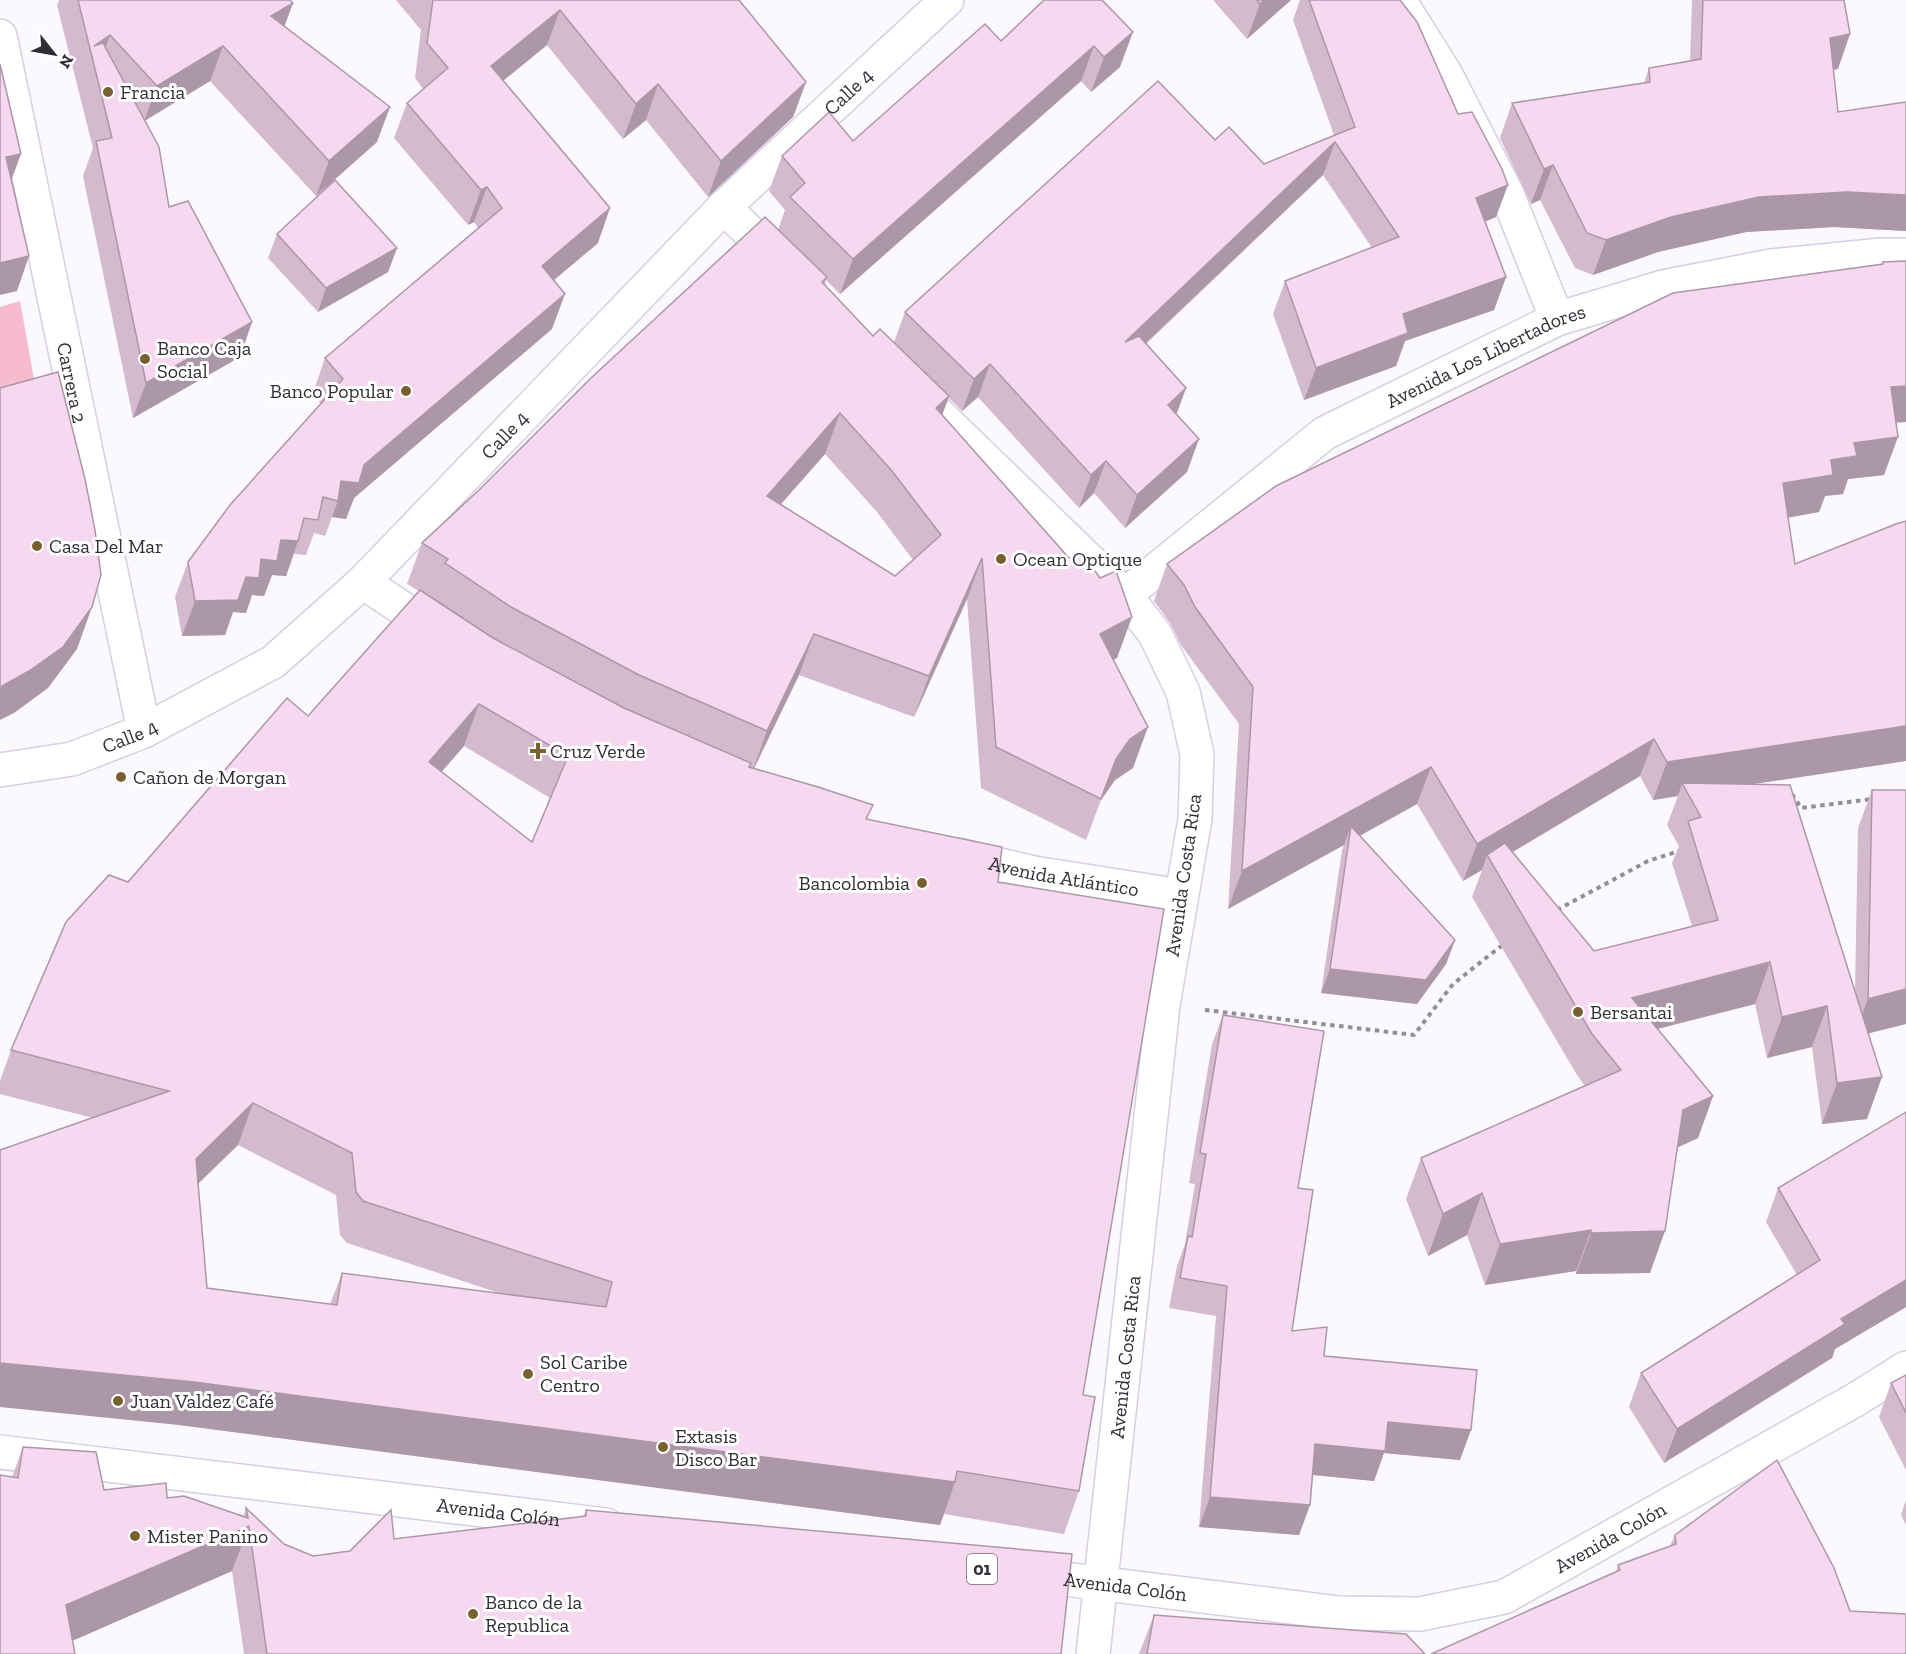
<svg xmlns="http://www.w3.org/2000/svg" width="1906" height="1654" font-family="'Zilla Slab',serif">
  <rect width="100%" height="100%" fill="#fbf9fe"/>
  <path fill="#f6bbcc" d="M20 301 39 407 0 419V307Z"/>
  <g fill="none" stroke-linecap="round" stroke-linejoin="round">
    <defs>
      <g id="minor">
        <path d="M1399 0 1445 73 1507 194 1557 319"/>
        <path id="s1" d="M0 36 144 731"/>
        <path d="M724 207 781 263"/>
        <path d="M933 409 1125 595 1155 634 1183 692 1197 754 1195 819 1163 1005 1093 1654"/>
        <path d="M363 582 439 633"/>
        <path id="s2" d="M1125 595 1325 433 1557 319 1663 287 1771 266 1882 255H1906"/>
        <path id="s3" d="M958 855 1034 873 1181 896"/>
      </g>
      <g id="major">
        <path id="s4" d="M0 770 72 759 144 731 273 662 363 582 724 207 947 0"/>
      </g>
      <g id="highway">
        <path id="s5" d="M0 1452 606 1525"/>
        <path id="s6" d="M1024 1574 1339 1613 1420 1614 1504 1597 1855 1400 1906 1368"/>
      </g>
    </defs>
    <use href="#minor" stroke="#d7cde4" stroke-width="36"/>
    <use href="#major" stroke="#d7cde4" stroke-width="36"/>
    <use href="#highway" stroke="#d7cde4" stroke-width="36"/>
    <g stroke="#918e95" stroke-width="4" stroke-dasharray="4.5 4.5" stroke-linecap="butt">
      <path d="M1792 794 1801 808 1872 799"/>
      <path d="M1557 910 1648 861 1679 851"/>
      <path d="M1205 1010 1414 1035 1453 984 1505 943"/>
    </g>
    <use href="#minor" stroke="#fff" stroke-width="33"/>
    <use href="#major" stroke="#fff" stroke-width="33"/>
    <use href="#highway" stroke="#fff" stroke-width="33"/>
  </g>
  <g fill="#d4bace" fill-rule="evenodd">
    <path d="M59 0H290L293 3 284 27 377 142 316 196 210 81 145 121 169 207 252 322 240 357 133 418 83 176 93 148 57 5Z"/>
    <path d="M396 0H739L806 82 793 117 708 197 646 120 623 139 547 45 503 81 598 243 554 280 552 329 354 498 346 519 332 517 325 536 314 533 306 555 294 554 286 576 272 575 264 596 252 595 246 613 233 612 225 635 182 636 175 597 188 562 321 404 313 393 325 358 478 228 474 222 468 225 394 138 407 103 423 89 415 78 421 30Z"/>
    <path d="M1044 0 1120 67 1091 92 1081 81 840 294 826 280 825 285 873 336 894 342 905 312 1215 140 1264 164 1334 135 1293 20 1300 0H1400L1496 217 1485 222 1506 277 1494 310 1405 341 1396 366 1304 400 1273 314 1285 281 1372 248 1323 175 1146 344 1186 388 1176 414 1187 472 1125 528 1094 493 1079 508 978 397 962 411 949 398 942 415 1117 658 1113 660 1133 768 1115 780 1101 800 1086 840 981 788 967 599 914 717 799 675 754 769 868 820 998 882 1083 1395 1079 1491 1064 1534 944 1514 940 1525 179 1425 93 1118 0 1094V1081L11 1050 128 882 308 716 419 591 407 584 422 543 778 230 785 210 769 191 782 156 853 141 1001 41ZM825 454 877 512 913 560 895 576 781 504ZM464 746 550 798 532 842 441 772ZM238 1145 336 1195 340 1235 347 1243 499 1293 342 1273 330 1304 207 1288 198 1184Z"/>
    <path d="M1213 0H1291L1247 39Z"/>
    <path d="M1692 0H1844L1838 69 1833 70 1838 112 1906 102V231L1834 227 1746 232 1658 252 1593 275 1575 268 1540 200 1531 204 1500 138 1512 103 1644 83 1649 68 1690 61Z"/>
    <path d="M277 234 397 248 388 272 318 312 268 258Z"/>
    <path d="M1883 262 1896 423 1884 475 1848 479 1843 494 1825 496 1819 512 1788 517 1795 564 1906 521V761L1752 784 1855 990 1858 828 1872 790H1906V1024L1868 1033 1867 1119 1822 1124 1812 1047 1767 1058 1755 1004 1658 1029 1713 1096 1698 1138 1678 1147 1650 1273 1576 1274V1271L1485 1285 1467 1235 1428 1256 1406 1199 1421 1158 1585 1086 1577 1075 1472 897 1482 870 1463 881 1417 804 1360 836 1455 940 1446 964 1417 1004 1321 993 1342 850 1344 845 1228 909 1239 724 1181 645 1170 623 1154 601 1167 564 1882 264ZM1640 776 1653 800 1678 796 1667 825 1679 846 1672 863 1692 926 1594 951 1513 852Z"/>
    <path d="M1223 1015 1298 1188 1292 1331 1460 1460 1384 1453 1374 1481 1313 1475 1310 1505 1299 1535 1199 1527 1216 1316 1169 1308 1177 1266 1185 1244 1195 1184 1189 1183 1212 1044Z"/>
    <path d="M1906 1112V1307L1835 1349 1832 1358 1664 1463 1629 1407 1641 1373 1797 1275 1766 1222 1778 1188Z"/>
    <path d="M1906 1375V1470L1879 1417 1891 1383Z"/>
    <path d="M23 1447 104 1490 167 1498 243 1517 246 1508 284 1544 313 1556 350 1551 394 1539 583 1516 586 1510 1061 1654H244L232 1571 72 1641 12 1477Z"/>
    <path d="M1906 1500V1525L1901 1515Z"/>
    <path d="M1675 1535 1850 1611 1906 1654 1616 1572 1618 1565 1670 1546Z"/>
    <path d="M1154 1615 1425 1654H1139Z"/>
  </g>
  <g fill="#ac97a8">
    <path d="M1264 0H1291L1247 39 1260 4Z"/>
    <path d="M293 3 280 38 271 16Z"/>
    <path d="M560 10 547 45 478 101 491 66Z"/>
    <path d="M1133 32 1120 67 1091 92 1104 57Z"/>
    <path d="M1850 34 1838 69 1817 72 1830 38Z"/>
    <path d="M110 35 97 70 94 46Z"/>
    <path d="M223 46 210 81 144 121 157 86Z"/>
    <path d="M1094 46 1081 81 840 294 853 259Z"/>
    <path d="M806 82 793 117 708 197 721 161Z"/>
    <path d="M658 84 646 120 623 139 636 104Z"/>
    <path d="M390 107 377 142 316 196 329 161Z"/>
    <path d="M1335 142 1323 175 1113 374 1125 342Z"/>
    <path d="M21 154 8 189 6 157Z"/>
    <path d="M1553 165 1540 200 1531 204 1544 169Z"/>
    <path d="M1508 185 1496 217 1464 230 1476 198Z"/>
    <path d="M487 187 474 222 468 225 481 190Z"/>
    <path d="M1847 192 1906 195V231L1834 227 1746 232 1658 252 1593 275 1606 240 1671 217 1759 197Z"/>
    <path d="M610 208 598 243 529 301 542 266Z"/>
    <path d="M397 248 388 272 318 312 326 288Z"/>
    <path d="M29 256 17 291 0 295V263Z"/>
    <path d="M1506 277 1494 310 1405 341 1396 366 1304 400 1316 368 1403 314Z"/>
    <path d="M565 294 552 329 354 498 346 519 332 517 338 501 341 481 364 465Z"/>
    <path d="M252 322 240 357 133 418 146 383Z"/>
    <path d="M990 364 978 397 962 411 974 379Z"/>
    <path d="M1906 386V422L1877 424 1891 387Z"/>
    <path d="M1186 388 1174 421 1168 405Z"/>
    <path d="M949 396 934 437 936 408Z"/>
    <path d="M840 413 825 454 752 537 767 496Z"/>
    <path d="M1898 437 1884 475 1848 479 1843 494 1825 496 1819 512 1769 521 1783 483 1854 443Z"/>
    <path d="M1199 439 1187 472 1125 528 1137 495Z"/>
    <path d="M1106 461 1094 493 1079 508 1091 475Z"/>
    <path d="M281 540 298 541 286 576 272 575 264 596 252 595 246 613 233 612 225 635 182 636 195 601 246 577 261 559Z"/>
    <path d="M982 558 967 599 914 717 929 676Z"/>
    <path d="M92 607 77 649 48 688 14 713 0 720V687Z"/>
    <path d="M1132 617 1117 658 1085 675 1100 634Z"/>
    <path d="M814 634 799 675 752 772 767 731Z"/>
    <path d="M479 704 464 746 413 805 429 762Z"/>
    <path d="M1906 726V761L1688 794 1682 783 1678 796 1653 800 1667 762Z"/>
    <path d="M1148 727 1133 768 1115 780 1101 800 1116 759 1130 739Z"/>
    <path d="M1654 739 1640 776 1492 864 1487 855 1482 870 1463 881 1477 844Z"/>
    <path d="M1431 767 1417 804 1348 842 1351 826 1344 845 1228 909 1242 871Z"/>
    <path d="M1455 940 1446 964 1417 1004 1321 993 1330 969Z"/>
    <path d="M1770 962 1755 1004 1617 1039 1632 998Z"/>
    <path d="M1906 989V1024L1854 1037 1868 999Z"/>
    <path d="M1827 1006 1812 1047 1767 1058 1782 1017Z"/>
    <path d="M1882 1077 1867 1119 1822 1124 1837 1083Z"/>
    <path d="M1713 1096 1698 1138 1668 1152 1683 1110Z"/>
    <path d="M253 1103 238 1145 180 1201 196 1159Z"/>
    <path d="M1482 1193 1467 1235 1428 1256 1443 1214Z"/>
    <path d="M1591 1230 1576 1271 1485 1285 1500 1244Z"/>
    <path d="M1665 1231 1650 1273 1576 1274 1591 1233Z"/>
    <path d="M1906 1280V1307L1835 1349 1832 1358 1664 1463 1677 1429 1841 1319Z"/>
    <path d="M0 1363 194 1382 955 1482 940 1525 179 1425 0 1407Z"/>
    <path d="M1388 1422 1471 1430 1460 1460 1384 1453 1374 1481 1304 1474 1315 1444Z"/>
    <path d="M1210 1497 1310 1505 1299 1535 1199 1527Z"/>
    <path d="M249 1526 232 1571 49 1651 66 1605Z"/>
  </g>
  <g fill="#f6d8f0" stroke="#ac97a8" stroke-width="1.5" fill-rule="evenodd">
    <path d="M78 0H290L293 3 271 16 390 107 329 161 223 46 157 86 110 35 94 46 103 43 159 147 169 207 188 201 252 322 146 383 96 141 112 138Z"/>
    <path d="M433 0H739L806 82 721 161 658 84 636 104 560 10 491 66 610 208 542 266 565 294 364 465 359 483 341 481 338 501 323 497 318 520 304 518 298 541 281 540 277 561 261 559 259 578 246 577 238 600 195 601 188 562 230 505 343 379 325 358 502 208 487 187 481 190 407 103 448 68 427 43Z"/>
    <path d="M1044 0H1102L1133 32 1104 57 1094 46 853 259 790 197 805 183 782 156 829 112 853 141 985 24 1001 41Z"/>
    <path d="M1257 0H1264L1260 4Z"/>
    <path d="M1309 0H1400L1417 22 1458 114 1472 112 1502 169 1508 185 1476 198 1506 277 1403 314 1408 333 1316 368 1285 281 1399 237 1335 142 1125 342 1139 336 1186 388 1168 405 1199 439 1137 495 1106 461 1091 475 990 364 974 379 905 312 1158 81 1215 140 1229 127 1264 164 1355 127Z"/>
    <path d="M1703 0H1844L1850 34 1830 38 1838 112 1906 102V195L1847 192 1759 197 1671 217 1606 240 1587 233 1553 165 1544 169 1512 103 1650 82 1649 68 1701 59Z"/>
    <path d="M0 64 21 154 6 157 29 256 0 263Z"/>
    <path d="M335 180 397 248 326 288 277 234Z"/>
    <path d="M765 217 827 277 822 282 873 336 880 329 949 396 936 408 1069 558 1081 551 1100 578 1116 571 1132 617 1100 634 1148 727 1130 739 1116 759 1101 799 996 747 982 558 929 676 814 634 767 731 639 675 511 607 445 563 448 559 422 543 480 489 591 378ZM840 413 892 471 941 535 895 576 767 496Z"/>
    <path d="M1906 261V386L1891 387 1898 437 1854 443 1857 456 1831 460 1833 475 1783 483 1795 564 1896 524 1906 521V726L1667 762 1654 739 1477 844 1431 767 1242 871 1253 687 1195 607 1184 585 1167 564 1276 486 1673 293 1883 264V262Z"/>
    <path d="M58 372 85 479 95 530 101 575 92 607 63 647 29 671 0 687V388Z"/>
    <path d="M420 590 493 638 624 708 751 763 749 767 818 787 873 805 866 819 1002 847 998 882 1164 909 1083 1395 1095 1397 1079 1491 957 1471 955 1482 194 1382 0 1363V1150L169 1091 11 1050 66 922 109 875 128 882 287 698 308 716ZM479 704 568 756 532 842 429 762ZM253 1103 352 1153 356 1192 363 1201 612 1282 606 1307 342 1273 337 1305 207 1288 196 1159Z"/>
    <path d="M1682 783 1790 785 1882 1077 1837 1083 1827 1006 1782 1017 1770 962 1632 998 1713 1096 1683 1110 1665 1231 1591 1233V1230L1500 1244 1482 1193 1443 1214 1421 1158 1621 1070 1592 1034 1487 855 1505 843 1594 951 1718 920 1688 821 1701 817Z"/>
    <path d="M1872 790H1906V989L1868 999Z"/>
    <path d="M1351 826 1455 940 1426 980 1330 969Z"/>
    <path d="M1223 1015 1324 1031 1298 1188 1313 1190 1292 1331 1327 1327 1324 1356 1477 1370 1471 1430 1388 1422 1385 1451 1315 1444 1310 1505 1210 1497 1227 1286 1180 1278 1188 1236 1192 1237 1206 1154 1200 1153Z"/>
    <path d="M1906 1112V1280L1841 1319 1845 1324 1677 1429 1641 1373 1820 1260 1778 1188Z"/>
    <path d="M1906 1375V1413L1891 1383Z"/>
    <path d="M23 1447 96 1452 104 1490 166 1483 167 1498 184 1496 248 1518 246 1508 284 1544 313 1556 350 1551 391 1510 394 1539 586 1516V1510L1072 1554 1061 1654H267L249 1526 66 1605 75 1654H0V1475L18 1478Z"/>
    <path d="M1777 1460 1834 1568 1850 1611 1906 1614V1654H1431L1620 1570 1618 1565 1676 1544 1675 1535Z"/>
    <path d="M1154 1615 1406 1634 1425 1654H1147Z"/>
  </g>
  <g fill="#796031" stroke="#fff" stroke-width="2">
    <circle cx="108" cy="92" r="6"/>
    <circle cx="145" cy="359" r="6"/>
    <circle cx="406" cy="391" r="6"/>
    <circle cx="37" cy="546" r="6"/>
    <circle cx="1001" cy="559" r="6"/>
    <path d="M535 742h6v6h6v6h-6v6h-6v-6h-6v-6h6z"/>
    <circle cx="121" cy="777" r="6"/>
    <circle cx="922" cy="883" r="6"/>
    <circle cx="1578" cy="1012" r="6"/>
    <circle cx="528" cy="1374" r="6"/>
    <circle cx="118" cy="1401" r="6"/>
    <circle cx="663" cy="1447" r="6"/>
    <circle cx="135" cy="1536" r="6"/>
    <circle cx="473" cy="1614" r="6"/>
  </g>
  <g text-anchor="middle" stroke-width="6" stroke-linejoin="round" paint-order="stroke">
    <rect fill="#fff" stroke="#6f6c72" stroke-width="1.5" x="967" y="1554" width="30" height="30" rx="4.5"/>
    <g font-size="18" font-weight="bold" fill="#312d36">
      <text x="982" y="1575">01</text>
    </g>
    <g font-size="20" fill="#312d36" stroke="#fff" text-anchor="start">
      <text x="120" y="99">Francia</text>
      <text x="157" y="355">Banco Caja<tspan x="157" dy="23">Social</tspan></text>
      <text x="394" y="398" text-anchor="end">Banco Popular</text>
      <text x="49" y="553">Casa Del Mar</text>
      <text x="1013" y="566">Ocean Optique</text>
      <text x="550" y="758">Cruz Verde</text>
      <text x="133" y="784">Cañon de Morgan</text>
      <text x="910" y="890" text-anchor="end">Bancolombia</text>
      <text x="1590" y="1019">Bersantai</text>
      <text x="540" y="1369">Sol Caribe<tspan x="540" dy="23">Centro</tspan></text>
      <text x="130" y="1408">Juan Valdez Café</text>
      <text x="675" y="1443">Extasis<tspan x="675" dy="23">Disco Bar</tspan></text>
      <text x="147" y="1543">Mister Panino</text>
      <text x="485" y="1609">Banco de la<tspan x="485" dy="23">Republica</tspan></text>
    </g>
    <g font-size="20" fill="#312d36" stroke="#fff">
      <text dy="7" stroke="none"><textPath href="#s4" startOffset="1107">Calle 4</textPath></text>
      <text dy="7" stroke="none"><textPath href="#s2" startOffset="436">Avenida Los Libertadores</textPath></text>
      <text dy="7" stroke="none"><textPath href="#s1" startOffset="354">Carrera 2</textPath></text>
      <text dy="7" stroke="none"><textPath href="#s4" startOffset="621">Calle 4</textPath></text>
      <text dy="7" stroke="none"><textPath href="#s4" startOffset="135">Calle 4</textPath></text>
      <text dy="7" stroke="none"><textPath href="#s3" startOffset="108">Avenida Atlántico</textPath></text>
      <text transform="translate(1183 875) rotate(-82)" y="7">Avenida Costa Rica</text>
      <text transform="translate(1125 1357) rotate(-84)" y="7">Avenida Costa Rica</text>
      <text dy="7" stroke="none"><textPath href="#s5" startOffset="502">Avenida Colón</textPath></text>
      <text dy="7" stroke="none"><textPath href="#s6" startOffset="606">Avenida Colón</textPath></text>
      <text dy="7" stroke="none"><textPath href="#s6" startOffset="102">Avenida Colón</textPath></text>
    </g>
  </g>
  <g transform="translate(54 54) rotate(121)" stroke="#ffffff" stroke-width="4.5" paint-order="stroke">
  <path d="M0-4.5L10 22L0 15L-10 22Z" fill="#312d36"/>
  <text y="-9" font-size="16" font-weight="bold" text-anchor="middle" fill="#312d36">N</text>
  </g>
</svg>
